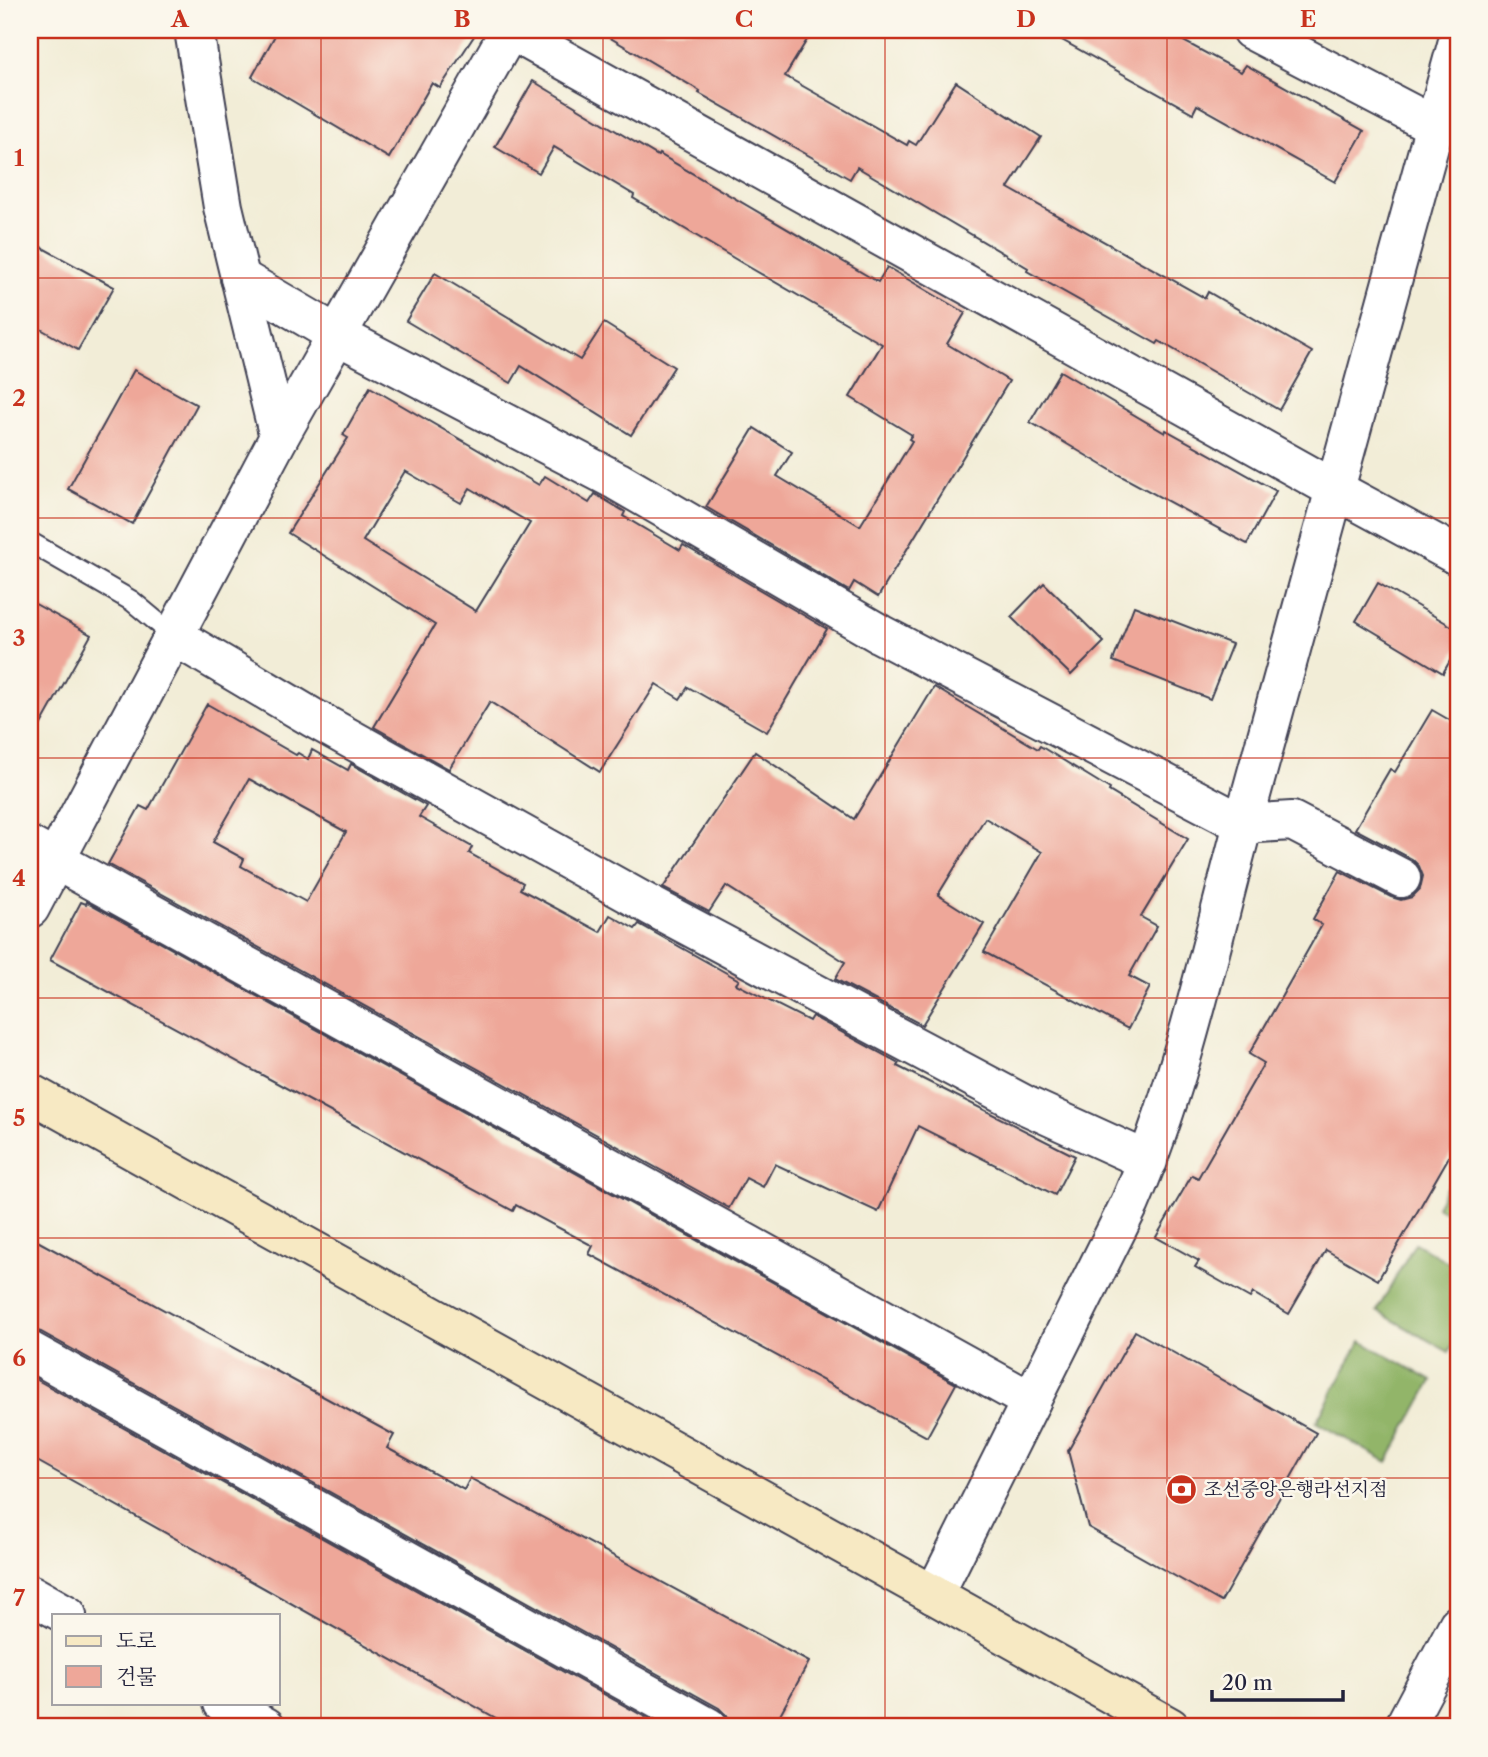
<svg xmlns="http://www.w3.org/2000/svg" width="1488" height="1757" font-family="'Libre Caslon Text','Noto Serif KR',serif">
  <rect width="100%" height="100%" fill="#fbf7ec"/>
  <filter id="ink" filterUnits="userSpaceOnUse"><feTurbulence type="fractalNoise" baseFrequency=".0143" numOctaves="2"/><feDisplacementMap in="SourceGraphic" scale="14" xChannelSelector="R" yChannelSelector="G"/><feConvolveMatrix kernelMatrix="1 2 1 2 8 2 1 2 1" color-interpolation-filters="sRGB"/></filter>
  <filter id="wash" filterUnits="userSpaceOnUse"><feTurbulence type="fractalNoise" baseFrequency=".00686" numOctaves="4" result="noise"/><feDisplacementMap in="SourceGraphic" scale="28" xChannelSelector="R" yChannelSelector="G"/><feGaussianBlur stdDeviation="1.57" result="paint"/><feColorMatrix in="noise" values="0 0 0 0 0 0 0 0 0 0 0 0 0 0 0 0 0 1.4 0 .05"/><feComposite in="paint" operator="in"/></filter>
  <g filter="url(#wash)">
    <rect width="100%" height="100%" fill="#f2edd7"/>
    <g fill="#92b569" stroke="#5a6c52" stroke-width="2">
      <path d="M1458 1167V1219L1436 1206Z"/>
      <path d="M1415 1243 1458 1268V1334L1449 1352 1377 1311Z"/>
      <path d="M1361 1341 1432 1381 1387 1462 1316 1422Z"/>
    </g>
    <g id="blocks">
      <g fill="#eea799" fill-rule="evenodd">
        <path d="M278 30H478L440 88 432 83 389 158 252 77Z"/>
        <path d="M597 30H813L785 76 907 145 909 141 916 145 956 82 1041 137 1008 188 1205 298 1208 292 1312 352 1279 410 1159 341 1157 344 1027 271 1028 268 857 167 850 179 699 93 700 91Z"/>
        <path d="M1044 30H1163L1241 72 1246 65 1364 131 1335 182 1197 105 1193 113Z"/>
        <path d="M533 81 658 156 659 154 878 282 887 267 965 313 947 344 1009 381 878 597 854 582 849 591 706 507 754 428 792 452 777 476 860 526 912 441 909 439 912 435 850 397 882 344 742 263 633 198 634 195 554 147 539 173 495 147Z"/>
        <path d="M30 241 114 287 78 350 30 323Z"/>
        <path d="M435 273 580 360 604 323 674 367 631 435 521 366 511 383 406 321Z"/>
        <path d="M134 370 197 405 132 524 68 489Z"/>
        <path d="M1060 371 1165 433 1166 430 1276 491 1247 544 1119 475 1030 422Z"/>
        <path d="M370 387 539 485 545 476 589 503 595 494 625 512 623 516 680 550 683 545 827 629 767 732 688 687 680 699 656 684 600 772 490 702 449 769 374 727 435 625 288 533 348 438 343 435ZM405 471 461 503 470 488 530 523 476 611 363 541Z"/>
        <path d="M1044 583 1104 642 1071 675 1011 617Z"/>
        <path d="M1378 583 1458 630V647L1443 673 1356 621Z"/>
        <path d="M30 601 91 635 30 744Z"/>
        <path d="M1134 606 1232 644 1210 699 1113 661Z"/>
        <path d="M934 687 1038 749 1040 746 1110 789 1109 791 1188 839 1141 917 1157 926 1129 976 1150 987 1128 1029 984 952 1042 852 985 818 938 895 984 924 922 1025 835 979 845 962 726 886 709 912 663 888 755 752 854 819Z"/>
        <path d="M207 704 296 755 298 753 308 759 312 750 348 770 351 764 426 806 419 817 472 847 469 853 523 883 520 889 600 932 610 915 635 929 639 924 739 980 736 984 809 1021 812 1016 899 1063 897 1066 1075 1156 1055 1195 918 1126 878 1212 775 1164 763 1187 746 1178 729 1208 108 864 140 806 148 810ZM249 779 346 832 306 902 241 866 244 859 213 842Z"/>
        <path d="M1432 710 1458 725V1141L1378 1280 1326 1250 1289 1314 1253 1293 1250 1298 1195 1267 1199 1261 1156 1237 1192 1175 1198 1178 1264 1063 1249 1054 1322 925 1313 919 1340 871 1391 897 1401 900 1412 897 1420 889 1423 876 1419 866 1412 859 1355 829 1390 769 1395 772Z"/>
        <path d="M81 902 86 904 87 902 956 1384 927 1437 589 1254 593 1246 516 1205 513 1211 50 960Z"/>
        <path d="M30 1237 394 1435 387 1448 464 1490 470 1478 809 1662 773 1727H730L727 1716 719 1708 41 1332 30 1329Z"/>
        <path d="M1135 1331 1316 1433 1221 1602 1088 1527 1068 1451Z"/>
        <path d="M30 1376 663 1727H512L30 1457Z"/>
      </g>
    </g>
  </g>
  <g filter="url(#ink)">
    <use href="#blocks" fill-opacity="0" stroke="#414052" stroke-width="2"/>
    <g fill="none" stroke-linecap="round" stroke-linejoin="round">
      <defs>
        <path id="service" d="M30 542 132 601 174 636"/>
        <g id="minor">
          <path d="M510 30 1336 490 1458 556"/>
          <path d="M1251 30 1435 126"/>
          <path d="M240 278 337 335 617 481 880 634 1243 824 1292 821 1401 878"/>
          <path d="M279 437 510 30"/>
          <path d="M174 636 313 718 653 907 1025 1105 1148 1161"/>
          <path d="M30 846 1031 1401"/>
          <path d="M30 908 279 437 223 207 194 30"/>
          <path d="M30 1351 708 1727"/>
          <path d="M30 1594 67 1615"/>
          <path d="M223 1703 266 1727"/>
        </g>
        <g id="tertiary">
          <path d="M934 1595 1130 1203C1185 1075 1212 936 1249 802 1319 548 1388 294 1458 41"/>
          <path d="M1404 1727 1458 1625"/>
        </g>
        <path id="secondary" d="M30 1093 934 1595 1170 1727"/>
      </defs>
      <use href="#service" stroke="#414052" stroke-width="23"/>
      <use href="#minor" stroke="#414052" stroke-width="42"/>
      <use href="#tertiary" stroke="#414052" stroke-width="42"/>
      <use href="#secondary" stroke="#414052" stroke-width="42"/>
      <use href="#service" stroke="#fff" stroke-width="19"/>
      <use href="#minor" stroke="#fff" stroke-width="38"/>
      <use href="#tertiary" stroke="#fff" stroke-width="38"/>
      <use href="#secondary" stroke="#f7e9c3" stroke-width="38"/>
    </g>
  </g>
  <path fill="none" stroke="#c8321e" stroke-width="2" stroke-opacity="0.55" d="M321 30V1727M603 30V1727M885 30V1727M1167 30V1727M30 278H1458M30 518H1458M30 758H1458M30 998H1458M30 1238H1458M30 1478H1458"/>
  <defs>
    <symbol id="bank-disc" viewBox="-11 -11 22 22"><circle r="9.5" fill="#c8321e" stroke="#fbf7ec"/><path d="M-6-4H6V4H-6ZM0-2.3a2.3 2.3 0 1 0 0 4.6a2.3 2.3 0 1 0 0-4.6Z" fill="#fff"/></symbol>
  </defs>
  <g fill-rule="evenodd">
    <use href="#bank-disc" x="1164" y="1472" width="35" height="35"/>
  </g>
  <g text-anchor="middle" stroke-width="5" stroke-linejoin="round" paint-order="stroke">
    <g font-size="19" fill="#22223b" stroke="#fbf7ec" text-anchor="start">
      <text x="1204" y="1496">조선중앙은행라선지점</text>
    </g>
  </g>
  <rect width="1488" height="1757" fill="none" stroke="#fbf7ec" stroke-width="77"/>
  <rect x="52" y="1614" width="228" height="91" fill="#fbf7ec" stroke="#a4a2a5" stroke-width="2"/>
  <rect x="66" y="1636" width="35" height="10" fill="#f7e9c3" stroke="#a4a2a5" stroke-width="2"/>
  <text x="116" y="1648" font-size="21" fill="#22223b">도로</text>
  <rect x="66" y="1666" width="35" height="21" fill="#eea799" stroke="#a4a2a5" stroke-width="2"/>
  <text x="116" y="1684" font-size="21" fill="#22223b">건물</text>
  <path d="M1212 1690v10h131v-10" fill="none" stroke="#22223b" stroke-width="3.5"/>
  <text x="1222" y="1690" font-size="21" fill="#22223b" stroke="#fbf7ec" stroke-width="5" paint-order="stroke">20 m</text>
  <rect x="38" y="38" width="1412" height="1680" fill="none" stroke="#c8321e" stroke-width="2.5"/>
  <g font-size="23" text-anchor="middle" font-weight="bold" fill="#c8321e">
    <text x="180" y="27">A</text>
    <text x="462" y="27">B</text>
    <text x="744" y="27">C</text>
    <text x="1026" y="27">D</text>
    <text x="1308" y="27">E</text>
    <text x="19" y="166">1</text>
    <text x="19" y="406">2</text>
    <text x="19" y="646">3</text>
    <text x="19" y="886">4</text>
    <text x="19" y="1126">5</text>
    <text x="19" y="1366">6</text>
    <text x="19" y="1606">7</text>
  </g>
</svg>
